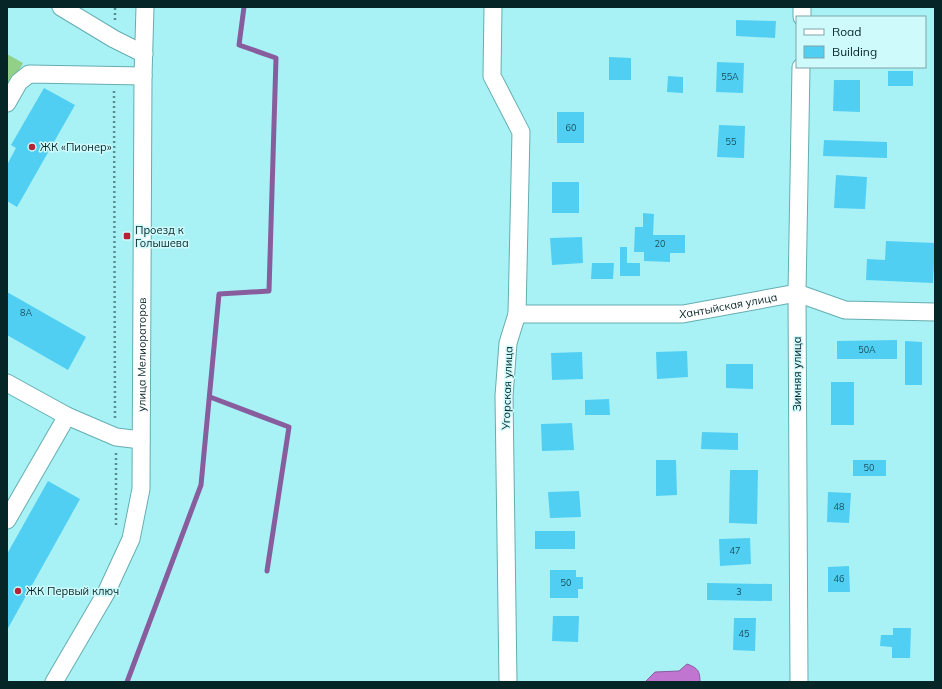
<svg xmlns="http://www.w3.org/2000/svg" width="942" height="689" font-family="Mulish,sans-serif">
  <rect width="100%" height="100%" fill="#a8f2f6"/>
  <path fill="#93d087" d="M7 54 23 63 7 92Z"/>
  <path fill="#c075d0" stroke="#885d9d" d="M687 664C698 668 700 671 700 682H645L655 672 679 671Z"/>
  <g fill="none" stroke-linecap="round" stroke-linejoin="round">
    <g stroke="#885d9d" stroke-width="5">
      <path d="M210 397 289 427 267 571"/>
      <path d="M127 682 201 485 219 294 269 291 276 58 239 45 244 7"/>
    </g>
  </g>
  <g fill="#50cff3">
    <path d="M736 20 776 21 775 38 736 36Z"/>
    <path d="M609 57 631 58V80H609Z"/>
    <path d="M717 62 744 63 743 93 716 92Z"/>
    <rect x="888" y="71" width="25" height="15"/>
    <path d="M668 76 683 77V93L667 92Z"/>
    <path d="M834 80H860V112L833 111Z"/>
    <path d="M44 88 75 105 17 207 7 201V162L8 163 16 148 11 145Z"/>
    <rect x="557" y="112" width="27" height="31"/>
    <path d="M719 125 745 126 744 158 717 157Z"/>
    <path d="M824 140 887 142V158L823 156Z"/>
    <path d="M836 175 867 177 865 209 834 208Z"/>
    <rect x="552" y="182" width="27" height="31"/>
    <path d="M643 213 654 214 653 235H685V253H670V262L644 261V252H634L635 227H643Z"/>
    <path d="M582 237 583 263 552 265 550 238Z"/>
    <path d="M886 241 935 243 933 283 866 280 867 259 885 260Z"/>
    <path d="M620 247H627V263H640V276H620Z"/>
    <path d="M592 263H614L613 279H591Z"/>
    <path d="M7 292 86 337 68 370 7 335Z"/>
    <path d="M897 340V359H837V341Z"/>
    <path d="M905 341 922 342V385H905Z"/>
    <path d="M687 351 688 377 657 379 656 352Z"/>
    <path d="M582 352 583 379 552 380 551 353Z"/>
    <path d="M726 364H753V389L726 388Z"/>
    <rect x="831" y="382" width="23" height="43"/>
    <path d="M609 399 610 415H585V400Z"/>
    <path d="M572 423 574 450 542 451 541 424Z"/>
    <path d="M702 432 738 433V450L701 449Z"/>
    <path d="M656 460H676L677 495 656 496Z"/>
    <rect x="853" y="460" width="33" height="16"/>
    <path d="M730 470H758L757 524 729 523Z"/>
    <path d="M48 481 80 499 7 630V554Z"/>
    <path d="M579 491 581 517 550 518 548 492Z"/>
    <path d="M828 492 851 493 849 523 827 522Z"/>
    <rect x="535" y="531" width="40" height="18"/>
    <path d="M750 538 751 564 720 566 719 539Z"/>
    <path d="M849 566 850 592H828V567Z"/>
    <path d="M550 570H576V577H583V589H578V598H550Z"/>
    <path d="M707 583 772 584V601L707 600Z"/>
    <path d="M553 616H579L578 642 552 641Z"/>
    <path d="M734 618H756L755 651 733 650Z"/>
    <path d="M893 628H911L910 658H892V647L880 646 881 635H893Z"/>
  </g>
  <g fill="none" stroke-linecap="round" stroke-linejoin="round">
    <defs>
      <g id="minor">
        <path d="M61 7 114 39 144 54"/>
        <path d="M493 7 492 76 521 132 517 314 508 343 504 396 508 682"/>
        <path d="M802 17V7"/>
        <path d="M7 103 19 82 29 74 143 76"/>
        <path id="s1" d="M517 314H683L797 293 845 310 935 312"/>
        <path d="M7 383 67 416 116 437 141 440"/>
        <path d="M7 520 67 416"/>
        <path id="s2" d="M54 682 106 593 131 539 141 489 143 76 145 7"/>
        <path d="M799 682 797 293 801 67"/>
      </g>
    </defs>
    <use href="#minor" stroke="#65adb1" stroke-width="19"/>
    <g stroke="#588d90" stroke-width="2.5" stroke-dasharray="2 3" stroke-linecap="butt">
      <path d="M115 20V7"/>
      <path d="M114 91 115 420"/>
      <path d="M116 453V526"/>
    </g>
    <use href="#minor" stroke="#fff" stroke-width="17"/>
  </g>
  <g fill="#b52336" stroke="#cffafc" stroke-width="1.5">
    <circle cx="32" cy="147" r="4"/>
    <rect x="123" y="232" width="8" height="8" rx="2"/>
    <circle cx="18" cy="591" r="4"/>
  </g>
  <g text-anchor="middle" stroke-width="3" stroke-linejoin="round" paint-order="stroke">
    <g font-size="9" fill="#18505a">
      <text x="730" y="80">55А</text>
      <text x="571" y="131">60</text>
      <text x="731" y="145">55</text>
      <text x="660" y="247">20</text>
      <text x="26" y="316">8А</text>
      <text x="867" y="353">50А</text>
      <text x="869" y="471">50</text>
      <text x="839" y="510">48</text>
      <text x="735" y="554">47</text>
      <text x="839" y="582">46</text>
      <text x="566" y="586">50</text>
      <text x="739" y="595">3</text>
      <text x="744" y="637">45</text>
    </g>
    <g font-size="11" fill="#052527" stroke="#cffafc" text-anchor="start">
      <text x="40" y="151">ЖК «Пионер»</text>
      <text x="135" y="234">Проезд к<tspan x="135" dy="13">Голышева</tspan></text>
      <text x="26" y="595">ЖК Первый ключ</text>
    </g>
    <g font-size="11" fill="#052527" stroke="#cffafc">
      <text dy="4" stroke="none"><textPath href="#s1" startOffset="212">Хантыйская улица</textPath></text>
      <text dy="4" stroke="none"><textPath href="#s2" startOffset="348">улица Мелиораторов</textPath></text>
      <text transform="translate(797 374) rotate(-90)" y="4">Зимняя улица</text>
      <text transform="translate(507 388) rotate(-88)" y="4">Угорская улица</text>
    </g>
  </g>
  <rect width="942" height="689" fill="none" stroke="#052527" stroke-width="16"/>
  <rect x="796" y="16" width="130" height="52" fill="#cffafc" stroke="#7ea5a7"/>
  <rect x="804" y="29" width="20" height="6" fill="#ffffff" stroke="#7ea5a7"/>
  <text x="832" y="36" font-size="12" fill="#052527">Road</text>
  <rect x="804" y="46" width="20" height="12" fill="#50cff3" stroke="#7ea5a7"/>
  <text x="832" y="56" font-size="12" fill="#052527">Building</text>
</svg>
